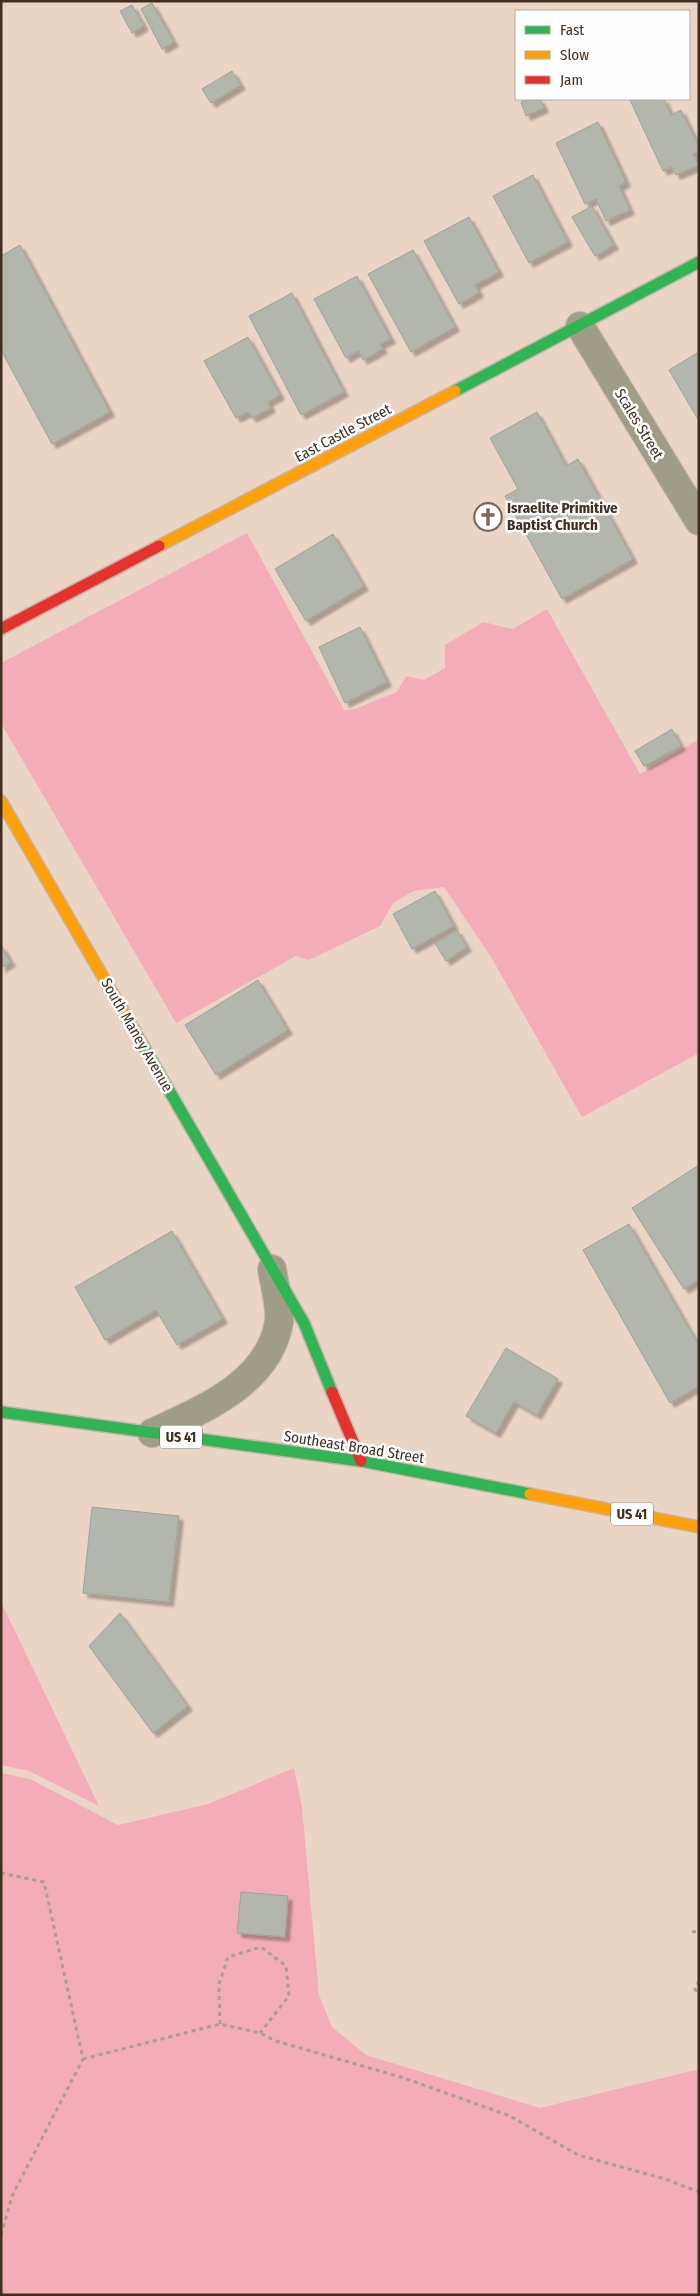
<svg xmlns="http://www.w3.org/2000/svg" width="700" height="2296" font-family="'Fira Sans Condensed',sans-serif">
  <defs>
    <filter id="shadow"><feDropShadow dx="4.5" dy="4.5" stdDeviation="1" flood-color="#0004"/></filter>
  </defs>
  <rect width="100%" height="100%" fill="#ead5c4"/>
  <g fill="#f4adb8">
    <path d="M247 533 344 710 355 709 397 692 406 676 424 680 445 668V645L483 622 513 629 547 609 640 774 699 739V1053L582 1117 491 957 444 887 414 891 393 903 380 926 309 960 296 956 176 1023 1 723V663Z"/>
    <path d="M1 1602 99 1806 29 1771 1 1765Z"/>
    <path d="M294 1768 302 1807 319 1995 332 2027 366 2055 540 2108 699 2069V2295H1V1773L30 1779 118 1825 208 1804Z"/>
  </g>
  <g fill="#b2b6ac" stroke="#9ea298" filter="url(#shadow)">
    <path d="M152 3 174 42 162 49 141 9Z"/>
    <path d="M132 5 144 26 132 33 120 11Z"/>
    <path d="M232 71 241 85 211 103 202 89Z"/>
    <path d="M529 99H540L544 108 526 116 521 102Z"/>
    <path d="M633 99H664L671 115 681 110 699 147V152L693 154 699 165 676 175 672 167 663 171 630 100Z"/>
    <path d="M598 122 626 182 619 186 630 210 606 221 596 199 585 204 556 143Z"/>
    <path d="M533 175 568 242 529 263 493 196Z"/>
    <path d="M592 206 614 245 595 256 572 217Z"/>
    <path d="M469 217 499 272 475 285 479 293 459 304 424 241Z"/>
    <path d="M20 245 110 412 52 444 1 350V256Z"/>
    <path d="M413 250 455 327 411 352 368 274Z"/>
    <path d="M357 276 391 339 380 344 383 349 363 360 358 351 346 358 314 299Z"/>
    <path d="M292 293 344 392 301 415 249 316Z"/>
    <path d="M248 337 280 395 268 402 271 408 252 418 248 412 236 418 204 361Z"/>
    <path d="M699 352V421L669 370Z"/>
    <path d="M537 412 566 466 578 459 633 559 562 599 505 496 518 489 490 438Z"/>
    <path d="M333 534 364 586 306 621 275 569Z"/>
    <path d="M360 627 387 682 345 703 319 647Z"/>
    <path d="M672 729 681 746 644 766 635 751Z"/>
    <path d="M435 891 454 926 412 949 393 914Z"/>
    <path d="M457 930 467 947 446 961 435 943Z"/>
    <path d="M1 945 11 962 1 968Z"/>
    <path d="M258 980 288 1030 216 1075 185 1025Z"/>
    <path d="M699 1165V1280L684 1289 632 1208Z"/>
    <path d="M629 1224 699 1346V1386L670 1403 583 1250Z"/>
    <path d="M172 1231 223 1319 177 1345 156 1310 105 1340 75 1287Z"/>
    <path d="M506 1348 558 1379 537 1415 514 1402 496 1433 466 1416Z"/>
    <path d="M92 1507 179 1516 169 1602 83 1593Z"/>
    <path d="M120 1613 188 1706 153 1733 89 1646Z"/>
    <path d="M241 1892 288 1896 285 1937 237 1933Z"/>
  </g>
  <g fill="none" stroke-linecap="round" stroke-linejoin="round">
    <defs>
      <g id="street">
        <path d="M580 326 699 521"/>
        <path d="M152 1433C202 1410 269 1383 279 1322 281 1309 274 1283 272 1269"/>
      </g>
      <g id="fast">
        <path d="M455 391 699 262"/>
        <path d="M131 1025 304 1323 332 1392"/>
        <path d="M1 1412 361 1461 530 1494"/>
      </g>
      <g id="slow">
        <path d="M159 546 455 391"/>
        <path d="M1 801 131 1025"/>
        <path d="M530 1494 699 1527"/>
      </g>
      <g id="jam">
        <path d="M1 629 159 546"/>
        <path d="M332 1392 361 1461"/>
      </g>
    </defs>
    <use href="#street" stroke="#c5b4a6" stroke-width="30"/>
    <use href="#fast" stroke="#c5b4a6" stroke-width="14"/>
    <use href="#slow" stroke="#c5b4a6" stroke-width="14"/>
    <use href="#jam" stroke="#c5b4a6" stroke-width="14"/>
    <g stroke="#a9a08e" stroke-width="3" stroke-dasharray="4 4" stroke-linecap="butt">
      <path d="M1 1873 44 1882 83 2059 12 2196 1 2235"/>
      <path d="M692 1932 699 1931"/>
      <path d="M699 1981 695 1989 699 1994"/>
      <path d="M220 2024 219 1984 228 1957 261 1947 286 1966 289 1996 260 2033"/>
      <path d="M83 2059 220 2024 260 2033 276 2041 404 2078 510 2116 578 2155 665 2179 699 2192"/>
    </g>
    <use href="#street" stroke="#a09d86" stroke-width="28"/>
    <use href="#fast" stroke="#30b455" stroke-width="11"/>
    <use href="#slow" stroke="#ff9f0a" stroke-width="11"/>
    <use href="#jam" stroke="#e5322d" stroke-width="11"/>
  </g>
  <defs>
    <symbol id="church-ring" viewBox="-11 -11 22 22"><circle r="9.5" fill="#fdfdfd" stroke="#7c6858" stroke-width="1.5"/><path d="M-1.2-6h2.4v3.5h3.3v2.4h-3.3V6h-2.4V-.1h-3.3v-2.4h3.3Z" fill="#7c6858"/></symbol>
  </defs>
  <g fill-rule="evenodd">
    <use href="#church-ring" x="472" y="501" width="32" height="32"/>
  </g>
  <g text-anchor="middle" stroke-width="5" stroke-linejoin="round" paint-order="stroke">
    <g fill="#fdfdfd" stroke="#796c61" stroke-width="1">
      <rect x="160" y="1425.5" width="42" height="23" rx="4"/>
      <rect x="611" y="1502.5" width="42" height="23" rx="4"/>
    </g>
    <g font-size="14" font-weight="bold" fill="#402e1e">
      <text x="181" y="1442">US 41</text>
      <text x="632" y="1519">US 41</text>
    </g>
    <g font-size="15" fill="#402e1e" stroke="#fdfdfd">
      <text transform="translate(639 424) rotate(59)" y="5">Scales Street</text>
      <text transform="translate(343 433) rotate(-28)" y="5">East Castle Street</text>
      <text transform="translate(137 1035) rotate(60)" y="5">South Maney Avenue</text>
      <text transform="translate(354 1447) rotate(9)" y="5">Southeast Broad Street</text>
    </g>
    <g font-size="15" font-weight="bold" fill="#402e1e" stroke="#fdfdfd" text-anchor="start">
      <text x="507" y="513">Israelite Primitive<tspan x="507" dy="17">Baptist Church</tspan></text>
    </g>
  </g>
  <rect width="700" height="2296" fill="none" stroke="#402e1e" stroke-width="5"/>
  <rect x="515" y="10" width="175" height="90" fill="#fdfdfd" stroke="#b1aaa4"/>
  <rect x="525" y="26" width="25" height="8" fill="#30b455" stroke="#b1aaa4"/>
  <text x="560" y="35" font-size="15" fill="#402e1e">Fast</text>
  <rect x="525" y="51" width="25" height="8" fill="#ff9f0a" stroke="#b1aaa4"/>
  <text x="560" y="60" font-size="15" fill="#402e1e">Slow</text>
  <rect x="525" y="76" width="25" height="8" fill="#e5322d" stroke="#b1aaa4"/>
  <text x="560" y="85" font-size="15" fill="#402e1e">Jam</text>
</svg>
